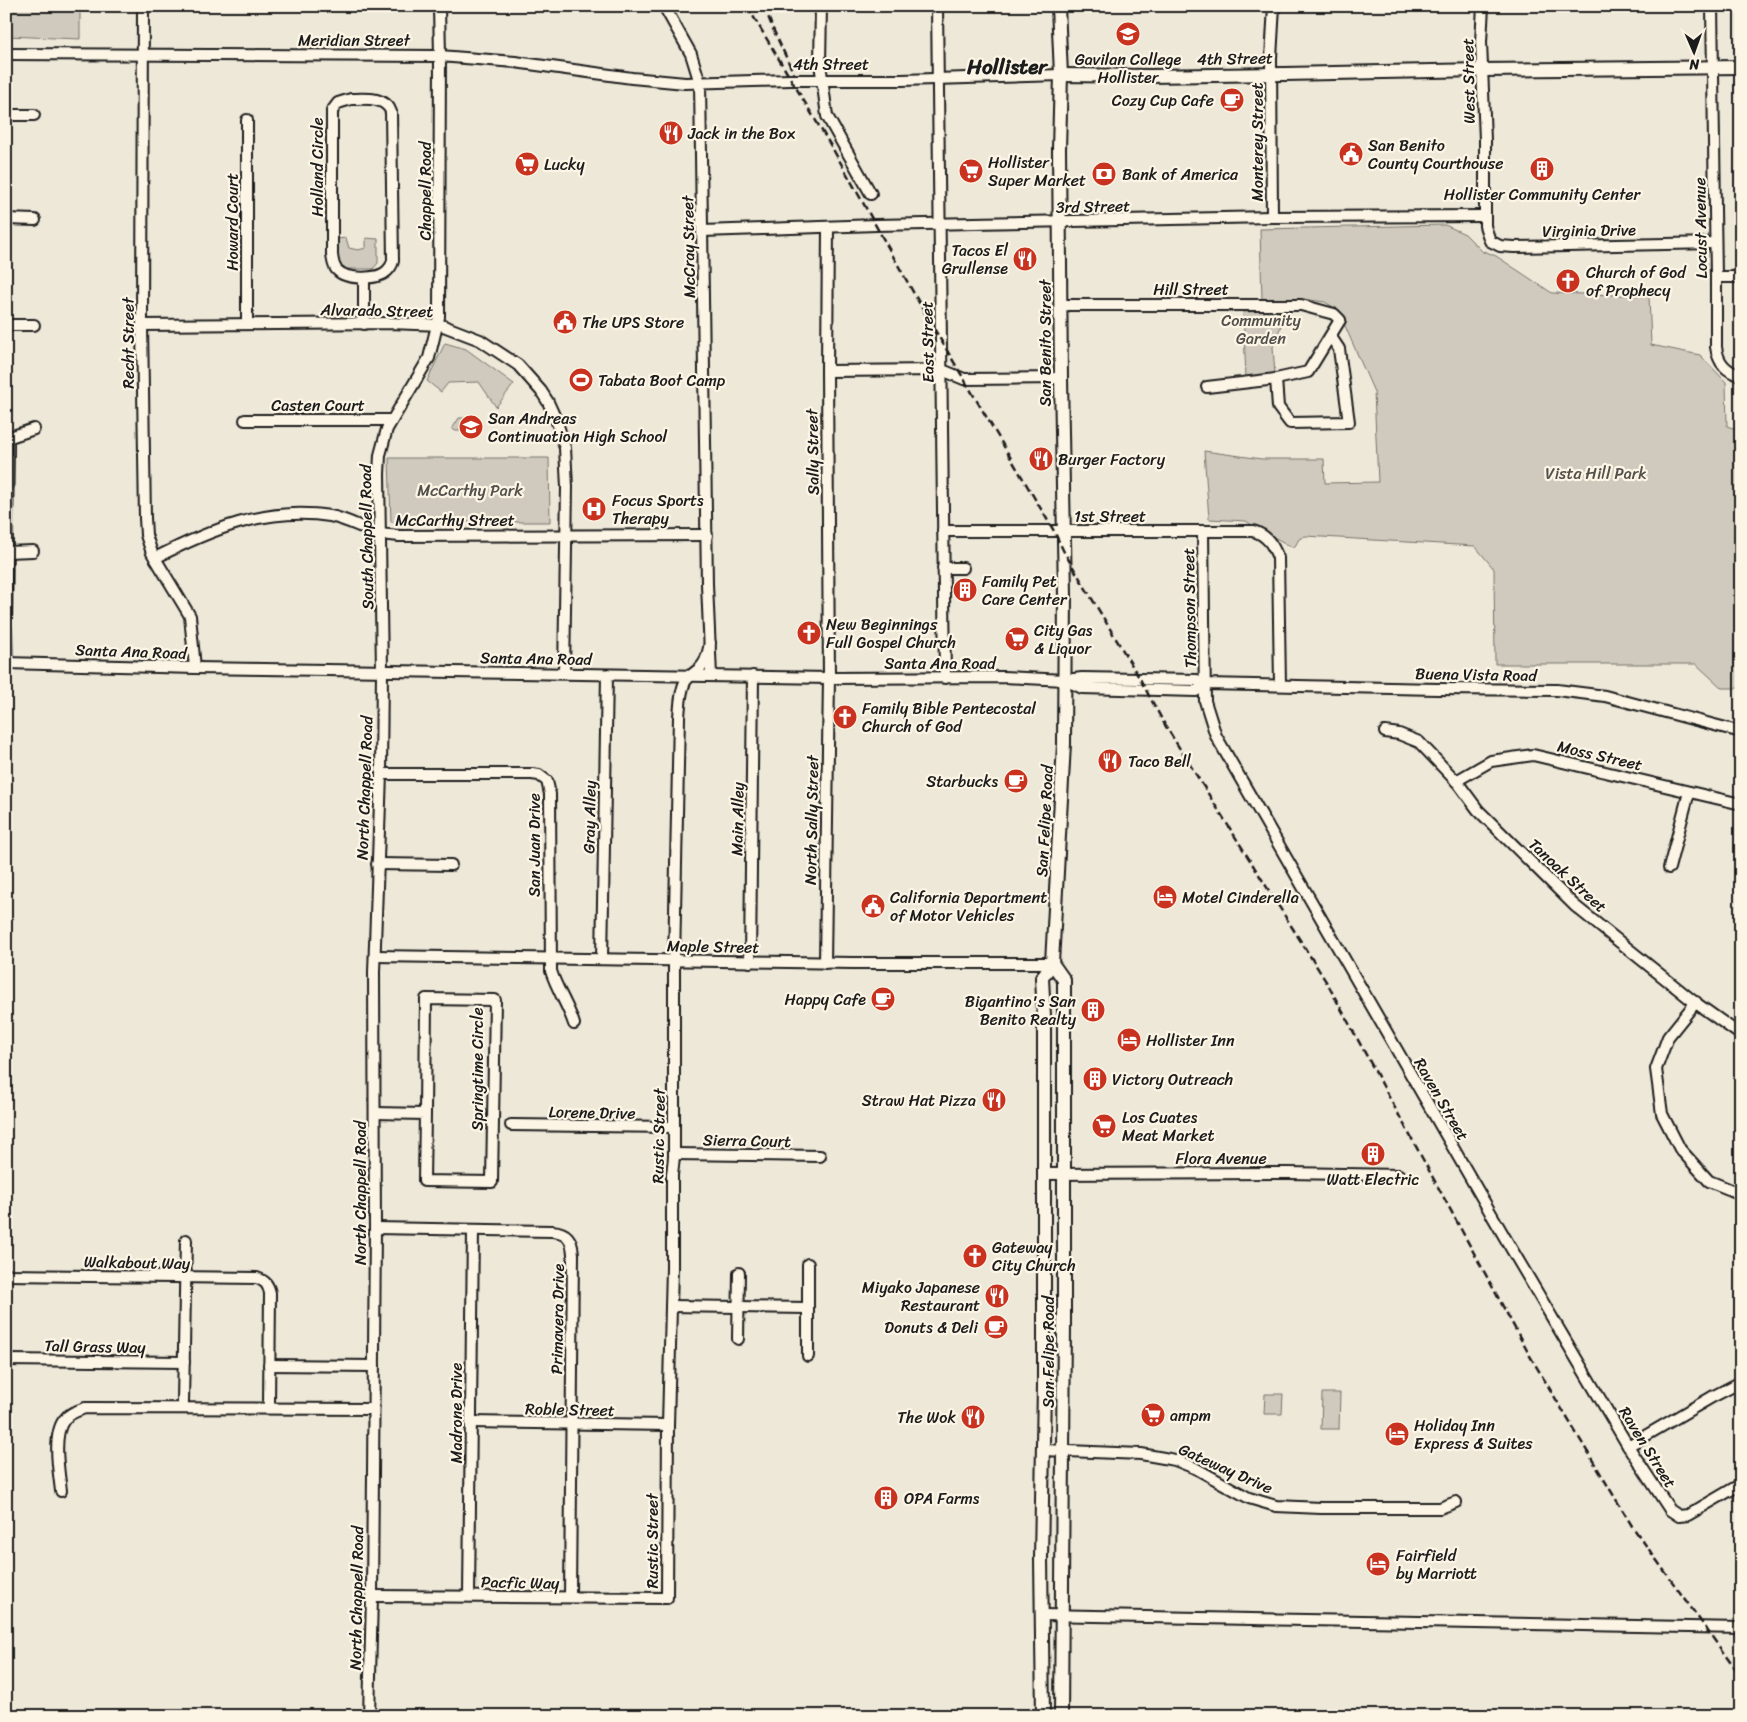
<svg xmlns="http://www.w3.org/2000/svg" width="1747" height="1722" font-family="Sriracha,sans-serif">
  <rect width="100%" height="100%" fill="#eee8d9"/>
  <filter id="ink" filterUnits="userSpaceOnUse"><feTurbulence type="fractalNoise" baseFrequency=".02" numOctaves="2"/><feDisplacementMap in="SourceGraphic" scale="10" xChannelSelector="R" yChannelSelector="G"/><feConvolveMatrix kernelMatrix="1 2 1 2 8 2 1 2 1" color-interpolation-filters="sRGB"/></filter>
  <g filter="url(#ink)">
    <g fill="#cfcabd" stroke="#76736c">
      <path d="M6 6H80V39L6 36Z"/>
      <path d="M1445 225 1465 234 1484 253V251L1496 256 1552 293 1649 296 1651 345 1700 355 1726 382 1727 426 1741 431V688H1722L1696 664H1495L1494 569 1475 546 1305 536 1299 539 1294 548 1255 527 1246 521 1209 519 1204 451 1262 459H1324L1325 483 1378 482 1374 392 1338 310 1325 302 1310 300 1262 299 1260 229Z"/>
      <path d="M346 238 349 248 358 250 366 248V238L378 239V263L373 269H347L338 262 337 239Z"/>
      <path d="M1276 311 1285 315 1273 347 1275 375 1246 377 1243 312Z"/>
      <path d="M445 343 466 349 514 384 496 407 479 382 448 383 441 392 427 381Z"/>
      <path d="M459 418H470L481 426 478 431H456L452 429Z"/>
      <path d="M389 458H549L550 522H391Z"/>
      <path d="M1322 1393H1340L1339 1429H1321Z"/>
      <path d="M1265 1394H1283L1282 1414H1264Z"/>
    </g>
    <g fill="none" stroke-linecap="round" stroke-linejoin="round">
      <defs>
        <g id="minor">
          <path d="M143 6 142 325 145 518 146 535 152 553 190 616 195 668"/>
          <path d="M664 6 691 54 700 83 707 584 711 676"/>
          <path d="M821 6 820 63 827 116 871 194"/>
          <path d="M937 6C941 230 941 454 945 678"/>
          <path d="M1483 6 1481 42 1485 140V226L1490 241 1500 246 1514 247 1715 243"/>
          <path d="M1712 6 1716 277V347C1718 363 1726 371 1741 376"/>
          <path d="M6 54 440 56 515 62 632 78 685 83 790 80H902L1061 75"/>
          <path d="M351 99C364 99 386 96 391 112L393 261C392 265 390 268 387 271 378 280 346 280 337 270 333 266 333 261 332 255V111L338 103Z"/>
          <path d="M6 115H34"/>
          <path d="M1272 217 1271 58 1274 6"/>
          <path d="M6 219 35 220"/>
          <path d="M702 231 876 225 1272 217 1485 216"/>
          <path d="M1716 277H1741"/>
          <path d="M1061 305H1301L1334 314 1340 320 1308 372 1276 379"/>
          <path d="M247 324V120"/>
          <path d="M364 324V278"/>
          <path d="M6 325H34"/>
          <path d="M142 325 390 323 441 325 480 340 518 365 541 391 548 402 557 422 565 448 567 487 564 673"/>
          <path d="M827 371 942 370 964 379 1061 378"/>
          <path d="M1207 387 1276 379 1278 407 1290 423 1349 422 1339 349 1331 337"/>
          <path d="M245 420H391"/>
          <path d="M6 437 8 445 6 615"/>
          <path d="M7 438 34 429"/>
          <path d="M943 531H1253C1267 535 1273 545 1278 558L1280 685"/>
          <path d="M1203 532 1205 701 1216 736 1508 1243 1628 1446 1670 1510 1679 1516 1688 1515 1741 1484"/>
          <path d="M7 552 33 551"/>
          <path d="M155 558C210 530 266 506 330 516 347 519 363 529 380 534 386 535 393 535 399 536L707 535"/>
          <path d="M943 568H963"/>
          <path d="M6 630 7 663"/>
          <path d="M6 663 195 668 829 678 1003 677 1065 680"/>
          <path d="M1206 684 1196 691 1082 688 1065 680 1082 678 1197 680 1206 684 1437 689 1557 690 1605 696 1741 732"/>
          <path d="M1385 732 1399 734 1419 742 1458 783 1478 810 1575 906 1693 1001 1741 1035"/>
          <path d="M381 774H532L539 775 547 781 550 794 551 971C557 990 568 1005 574 1024"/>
          <path d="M1456 781 1491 761 1533 755 1741 804"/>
          <path d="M377 864 451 865"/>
          <path d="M1669 868 1689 792"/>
          <path d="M375 956 852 963H1052"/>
          <path d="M602 959 607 675"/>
          <path d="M750 962 753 676"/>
          <path d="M825 963 829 678 827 371 828 227"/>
          <path d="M1696 1002 1668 1037 1656 1069 1662 1114 1680 1149 1709 1181 1741 1194"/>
          <path d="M375 1113 425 1114 424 1181 492 1182 495 1000 426 999 425 1114"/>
          <path d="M511 1125 674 1127"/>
          <path d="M674 1154 820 1156"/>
          <path d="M1043 1174 1289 1173 1399 1175"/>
          <path d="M375 1228 552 1231C567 1232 572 1239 573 1254L570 1597"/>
          <path d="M808 1264V1356"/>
          <path d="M6 1275 257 1278C265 1281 268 1284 270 1293L269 1405"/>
          <path d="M671 1306 807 1308"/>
          <path d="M738 1339 739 1273"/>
          <path d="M6 1360 184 1362"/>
          <path d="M269 1365 374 1366"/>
          <path d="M183 1402 186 1240"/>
          <path d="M471 1422 668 1425"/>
          <path d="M1628 1446 1712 1397 1741 1382"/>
          <path d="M1043 1450 1141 1454 1175 1460 1195 1468 1249 1498 1276 1506 1321 1508H1440L1456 1502"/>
          <path d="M61 1491C59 1473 52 1435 64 1420 69 1413 77 1411 85 1408L373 1409"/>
          <path d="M372 1596 667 1598 668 1425 672 1268V1175L674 1157V961L679 717C680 706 680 692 685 682 689 676 694 673 700 668 707 662 708 652 710 643"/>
          <path d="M469 1596 473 1230"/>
          <path d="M1042 1615 1741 1628"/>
          <path d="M369 1716 372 1596 375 1228 374 972 381 774 382 671 379 474 380 455 387 429 429 358 439 317 440 56 439 6"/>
        </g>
        <g id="major">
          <path d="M1061 75 1150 76 1285 74 1481 70 1741 67"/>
          <path d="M1052 963 1064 980V1323L1061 1716"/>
          <path d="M1043 1716 1041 1559 1044 1386V1016L1042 978 1052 963 1064 744 1065 594 1061 378 1059 149 1061 75 1058 6"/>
        </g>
      </defs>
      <use href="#minor" stroke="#1c1c1c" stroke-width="14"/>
      <use href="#major" stroke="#1c1c1c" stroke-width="16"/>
      <use href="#minor" stroke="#fcf5e5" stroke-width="10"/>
      <use href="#major" stroke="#fcf5e5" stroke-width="12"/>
      <g stroke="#1c1c1c" stroke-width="2.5" stroke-dasharray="8 4" stroke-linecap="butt">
        <path d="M747 6 834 151 926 315 1054 531 1064 552 1140 679 1165 725 1327 983 1530 1356 1632 1526 1741 1677"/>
        <path d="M764 6 773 29 794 74"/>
      </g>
    </g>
  </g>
  <defs>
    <symbol id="university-disc" viewBox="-11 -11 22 22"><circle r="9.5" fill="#c8321e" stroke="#fcf5e5"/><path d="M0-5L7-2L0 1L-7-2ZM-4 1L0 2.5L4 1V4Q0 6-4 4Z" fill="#fff"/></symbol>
    <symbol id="cafe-disc" viewBox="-11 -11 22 22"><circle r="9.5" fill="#c8321e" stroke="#fcf5e5"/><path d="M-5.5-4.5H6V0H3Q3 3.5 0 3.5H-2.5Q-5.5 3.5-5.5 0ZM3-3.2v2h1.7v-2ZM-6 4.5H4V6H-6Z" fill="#fff"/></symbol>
    <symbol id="restaurant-disc" viewBox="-11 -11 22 22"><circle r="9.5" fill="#c8321e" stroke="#fcf5e5"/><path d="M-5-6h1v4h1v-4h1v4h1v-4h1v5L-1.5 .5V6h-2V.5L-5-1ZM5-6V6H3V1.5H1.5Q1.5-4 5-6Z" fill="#fff"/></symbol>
    <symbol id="civic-disc" viewBox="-11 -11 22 22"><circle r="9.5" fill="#c8321e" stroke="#fcf5e5"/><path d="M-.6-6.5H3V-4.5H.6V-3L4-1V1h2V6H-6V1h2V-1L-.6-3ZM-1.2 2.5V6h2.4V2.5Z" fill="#fff"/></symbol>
    <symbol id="supermarket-disc" viewBox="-11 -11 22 22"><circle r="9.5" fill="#c8321e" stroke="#fcf5e5"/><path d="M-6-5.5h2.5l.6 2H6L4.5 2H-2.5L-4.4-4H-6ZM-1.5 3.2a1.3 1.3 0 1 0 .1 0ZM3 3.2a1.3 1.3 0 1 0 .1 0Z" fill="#fff"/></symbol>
    <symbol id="building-disc" viewBox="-11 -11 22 22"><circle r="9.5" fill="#c8321e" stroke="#fcf5e5"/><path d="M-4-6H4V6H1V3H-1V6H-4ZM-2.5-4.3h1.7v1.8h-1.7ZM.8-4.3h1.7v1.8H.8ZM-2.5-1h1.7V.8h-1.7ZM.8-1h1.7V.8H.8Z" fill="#fff"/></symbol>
    <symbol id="bank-disc" viewBox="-11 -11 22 22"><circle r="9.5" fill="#c8321e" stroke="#fcf5e5"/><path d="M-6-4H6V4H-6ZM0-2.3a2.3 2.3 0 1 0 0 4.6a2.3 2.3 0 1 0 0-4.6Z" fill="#fff"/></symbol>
    <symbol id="church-disc" viewBox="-11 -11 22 22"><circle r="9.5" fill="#c8321e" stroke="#fcf5e5"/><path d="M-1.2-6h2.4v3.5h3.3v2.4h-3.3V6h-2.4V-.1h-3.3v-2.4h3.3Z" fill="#fff"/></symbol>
    <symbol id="stadium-disc" viewBox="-11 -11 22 22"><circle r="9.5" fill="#c8321e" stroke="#fcf5e5"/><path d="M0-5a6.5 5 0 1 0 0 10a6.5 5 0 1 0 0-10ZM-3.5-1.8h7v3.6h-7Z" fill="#fff"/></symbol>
    <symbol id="school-disc" viewBox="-11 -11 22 22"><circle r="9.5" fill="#c8321e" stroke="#fcf5e5"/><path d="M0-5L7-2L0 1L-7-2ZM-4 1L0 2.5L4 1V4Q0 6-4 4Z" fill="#fff"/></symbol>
    <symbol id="hospital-disc" viewBox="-11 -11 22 22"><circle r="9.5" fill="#c8321e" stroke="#fcf5e5"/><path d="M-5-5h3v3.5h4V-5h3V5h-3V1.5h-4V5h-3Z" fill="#fff"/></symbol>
    <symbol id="hotel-disc" viewBox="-11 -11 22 22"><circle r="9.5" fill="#c8321e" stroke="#fcf5e5"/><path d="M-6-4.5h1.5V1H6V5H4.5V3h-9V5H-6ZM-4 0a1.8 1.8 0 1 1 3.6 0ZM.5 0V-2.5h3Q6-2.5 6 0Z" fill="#fff"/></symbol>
  </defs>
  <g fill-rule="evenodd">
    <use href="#university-disc" x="1114" y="20" width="28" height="28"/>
    <use href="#cafe-disc" x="1218" y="86" width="28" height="28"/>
    <use href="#restaurant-disc" x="657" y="119" width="28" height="28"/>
    <use href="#civic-disc" x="1337" y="140" width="28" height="28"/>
    <use href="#supermarket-disc" x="513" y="150" width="28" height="28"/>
    <use href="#building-disc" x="1528" y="155" width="28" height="28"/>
    <use href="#supermarket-disc" x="957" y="157" width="28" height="28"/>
    <use href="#bank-disc" x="1090" y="160" width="28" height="28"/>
    <use href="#restaurant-disc" x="1011" y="245" width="28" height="28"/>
    <use href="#church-disc" x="1554" y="267" width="28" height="28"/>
    <use href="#civic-disc" x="551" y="308" width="28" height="28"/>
    <use href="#stadium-disc" x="567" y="366" width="28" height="28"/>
    <use href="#school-disc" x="457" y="413" width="28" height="28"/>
    <use href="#restaurant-disc" x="1027" y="445" width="28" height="28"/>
    <use href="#hospital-disc" x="580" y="495" width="28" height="28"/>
    <use href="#building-disc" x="951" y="576" width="28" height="28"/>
    <use href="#church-disc" x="795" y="619" width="28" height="28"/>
    <use href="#supermarket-disc" x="1003" y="625" width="28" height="28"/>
    <use href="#church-disc" x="831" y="703" width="28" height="28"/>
    <use href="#restaurant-disc" x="1096" y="747" width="28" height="28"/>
    <use href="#cafe-disc" x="1002" y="767" width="28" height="28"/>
    <use href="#hotel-disc" x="1151" y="883" width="28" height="28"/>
    <use href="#civic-disc" x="859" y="892" width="28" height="28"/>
    <use href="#cafe-disc" x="869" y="985" width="28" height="28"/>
    <use href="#building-disc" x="1079" y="996" width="28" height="28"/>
    <use href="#hotel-disc" x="1115" y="1026" width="28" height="28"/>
    <use href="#building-disc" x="1081" y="1065" width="28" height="28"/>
    <use href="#restaurant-disc" x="980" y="1086" width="28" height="28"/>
    <use href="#supermarket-disc" x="1090" y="1112" width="28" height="28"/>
    <use href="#building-disc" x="1359" y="1140" width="28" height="28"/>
    <use href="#church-disc" x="961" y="1242" width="28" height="28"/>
    <use href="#restaurant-disc" x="983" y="1282" width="28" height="28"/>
    <use href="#cafe-disc" x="982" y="1313" width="28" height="28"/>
    <use href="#supermarket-disc" x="1139" y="1401" width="28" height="28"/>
    <use href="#restaurant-disc" x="959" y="1403" width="28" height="28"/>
    <use href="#hotel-disc" x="1383" y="1420" width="28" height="28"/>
    <use href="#building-disc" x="872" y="1484" width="28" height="28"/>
    <use href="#hotel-disc" x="1364" y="1550" width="28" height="28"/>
  </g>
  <g text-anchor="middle" stroke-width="4.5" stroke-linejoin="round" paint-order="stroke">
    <g font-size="16" fill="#1c1c1c" stroke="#fcf5e5">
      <text x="354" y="46">Meridian Street</text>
      <text transform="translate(1235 58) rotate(-1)" y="6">4th Street</text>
      <text x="831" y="70">4th Street</text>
      <text transform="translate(1468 81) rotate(-91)" y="6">West Street</text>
      <text transform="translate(1257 142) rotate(-90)" y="6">Monterey Street</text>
      <text transform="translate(317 167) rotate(-90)" y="6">Holland Circle</text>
      <text transform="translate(425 191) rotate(-90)" y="6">Chappell Road</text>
      <text transform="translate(1093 206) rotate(-1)" y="6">3rd Street</text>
      <text transform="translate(232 222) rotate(-90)" y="6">Howard Court</text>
      <text transform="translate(1700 228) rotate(-91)" y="6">Locust Avenue</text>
      <text transform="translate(1589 230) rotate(-1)" y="6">Virginia Drive</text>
      <text transform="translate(688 247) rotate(-91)" y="6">McCray Street</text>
      <text x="1191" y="295">Hill Street</text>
      <text transform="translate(377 310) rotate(1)" y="6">Alvarado Street</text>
      <text transform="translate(927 342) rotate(-91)" y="6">East Street</text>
      <text transform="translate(128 343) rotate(-90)" y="6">Recht Street</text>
      <text transform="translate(1045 343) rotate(-90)" y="6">San Benito Street</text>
      <text x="318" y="411">Casten Court</text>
      <text transform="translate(812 452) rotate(-91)" y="6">Sally Street</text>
      <text x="1110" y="522">1st Street</text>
      <text x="455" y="526">McCarthy Street</text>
      <text transform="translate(366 537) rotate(-91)" y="6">South Chappell Road</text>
      <text transform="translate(1189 608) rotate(-91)" y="6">Thompson Street</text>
      <text transform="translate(131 651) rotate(2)" y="6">Santa Ana Road</text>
      <text transform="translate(536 658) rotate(1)" y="6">Santa Ana Road</text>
      <text x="940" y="669">Santa Ana Road</text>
      <text transform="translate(1476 674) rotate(1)" y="6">Buena Vista Road</text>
      <text transform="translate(1600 755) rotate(13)" y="6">Moss Street</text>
      <text transform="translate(364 788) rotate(-88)" y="6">North Chappell Road</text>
      <text transform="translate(589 817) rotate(-89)" y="6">Gray Alley</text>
      <text transform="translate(737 819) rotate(-89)" y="6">Main Alley</text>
      <text transform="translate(811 820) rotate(-89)" y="6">North Sally Street</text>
      <text transform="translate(1044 821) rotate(-87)" y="6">San Felipe Road</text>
      <text transform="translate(534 845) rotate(-90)" y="6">San Juan Drive</text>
      <text transform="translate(1568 875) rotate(43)" y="6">Tanoak Street</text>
      <text transform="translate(713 946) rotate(1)" y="6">Maple Street</text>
      <text transform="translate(477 1069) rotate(-90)" y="6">Springtime Circle</text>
      <text transform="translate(1442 1099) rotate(60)" y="6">Raven Street</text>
      <text transform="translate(592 1112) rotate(1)" y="6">Lorene Drive</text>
      <text transform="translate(658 1136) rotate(-89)" y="6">Rustic Street</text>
      <text transform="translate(747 1140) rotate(1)" y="6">Sierra Court</text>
      <text x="1221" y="1164">Flora Avenue</text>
      <text transform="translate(360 1193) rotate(-90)" y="6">North Chappell Road</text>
      <text transform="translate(137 1262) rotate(1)" y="6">Walkabout Way</text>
      <text transform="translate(557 1319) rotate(-89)" y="6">Primavera Drive</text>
      <text transform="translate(95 1346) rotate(1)" y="6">Tall Grass Way</text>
      <text transform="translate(1048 1352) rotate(-90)" y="6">San Felipe Road</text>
      <text transform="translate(570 1409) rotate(1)" y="6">Roble Street</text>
      <text transform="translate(456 1413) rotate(-90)" y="6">Madrone Drive</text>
      <text transform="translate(1648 1447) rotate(58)" y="6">Raven Street</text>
      <text transform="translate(1226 1468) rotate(24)" y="6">Gateway Drive</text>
      <text transform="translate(652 1541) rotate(-90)" y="6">Rustic Street</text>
      <text transform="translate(520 1582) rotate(1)" y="6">Pacfic Way</text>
      <text transform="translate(356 1598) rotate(-89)" y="6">North Chappell Road</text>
    </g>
    <g font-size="16" fill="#1c1c1c" stroke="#fcf5e5" text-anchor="start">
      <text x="1128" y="65" text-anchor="middle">Gavilan College<tspan x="1128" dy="18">Hollister</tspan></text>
      <text x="1214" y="106" text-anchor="end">Cozy Cup Cafe</text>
      <text x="688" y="139">Jack in the Box</text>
      <text x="1368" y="151">San Benito<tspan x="1368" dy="18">County Courthouse</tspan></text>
      <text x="988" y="168">Hollister<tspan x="988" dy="18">Super Market</tspan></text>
      <text x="544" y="170">Lucky</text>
      <text x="1122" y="180">Bank of America</text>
      <text x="1542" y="200" text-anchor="middle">Hollister Community Center</text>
      <text x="1008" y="256" text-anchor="end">Tacos El<tspan x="1008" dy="18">Grullense</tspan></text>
      <text x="1586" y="278">Church of God<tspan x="1586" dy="18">of Prophecy</tspan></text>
      <text x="582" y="328">The UPS Store</text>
      <text x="598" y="386">Tabata Boot Camp</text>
      <text x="488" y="424">San Andreas<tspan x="488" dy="18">Continuation High School</tspan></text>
      <text x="1058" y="465">Burger Factory</text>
      <text x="612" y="506">Focus Sports<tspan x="612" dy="18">Therapy</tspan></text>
      <text x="982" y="587">Family Pet<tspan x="982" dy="18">Care Center</tspan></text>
      <text x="826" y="630">New Beginnings<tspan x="826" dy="18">Full Gospel Church</tspan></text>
      <text x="1034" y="636">City Gas<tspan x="1034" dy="18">&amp; Liquor</tspan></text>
      <text x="862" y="714">Family Bible Pentecostal<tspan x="862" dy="18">Church of God</tspan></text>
      <text x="1128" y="767">Taco Bell</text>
      <text x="998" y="787" text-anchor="end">Starbucks</text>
      <text x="890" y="903">California Department<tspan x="890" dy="18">of Motor Vehicles</tspan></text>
      <text x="1182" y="903">Motel Cinderella</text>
      <text x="866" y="1005" text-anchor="end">Happy Cafe</text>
      <text x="1076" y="1007" text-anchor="end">Bigantino's San<tspan x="1076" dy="18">Benito Realty</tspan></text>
      <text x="1146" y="1046">Hollister Inn</text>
      <text x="1112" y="1085">Victory Outreach</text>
      <text x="976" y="1106" text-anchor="end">Straw Hat Pizza</text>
      <text x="1122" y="1123">Los Cuates<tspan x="1122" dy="18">Meat Market</tspan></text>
      <text x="1373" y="1185" text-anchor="middle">Watt Electric</text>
      <text x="992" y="1253">Gateway<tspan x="992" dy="18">City Church</tspan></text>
      <text x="980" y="1293" text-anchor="end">Miyako Japanese<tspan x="980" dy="18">Restaurant</tspan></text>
      <text x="978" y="1333" text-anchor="end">Donuts &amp; Deli</text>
      <text x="1170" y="1421">ampm</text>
      <text x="956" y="1423" text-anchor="end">The Wok</text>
      <text x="1414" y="1431">Holiday Inn<tspan x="1414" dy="18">Express &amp; Suites</tspan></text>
      <text x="904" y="1504">OPA Farms</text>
      <text x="1396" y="1561">Fairfield<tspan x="1396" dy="18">by Marriott</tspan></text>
    </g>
    <g font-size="16" fill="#52504c" stroke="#fcf5e5">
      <text x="1261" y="326">Community<tspan x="1261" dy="18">Garden</tspan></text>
      <text x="1596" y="479">Vista Hill Park</text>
      <text x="470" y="496">McCarthy Park</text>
    </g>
    <g font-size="21" font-weight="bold" fill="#1c1c1c" stroke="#fcf5e5">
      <text x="1007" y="74">Hollister</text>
    </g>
  </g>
  <rect width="1747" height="1722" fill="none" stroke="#fcf5e5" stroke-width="25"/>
  <rect x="12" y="12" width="1722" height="1697" fill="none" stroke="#1c1c1c" stroke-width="2" filter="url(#ink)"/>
  <g transform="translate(1694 52) rotate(178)" stroke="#fcf5e5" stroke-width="4" paint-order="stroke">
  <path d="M0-4L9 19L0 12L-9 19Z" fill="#1c1c1c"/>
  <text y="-8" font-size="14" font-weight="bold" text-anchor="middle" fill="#1c1c1c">N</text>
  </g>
</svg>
